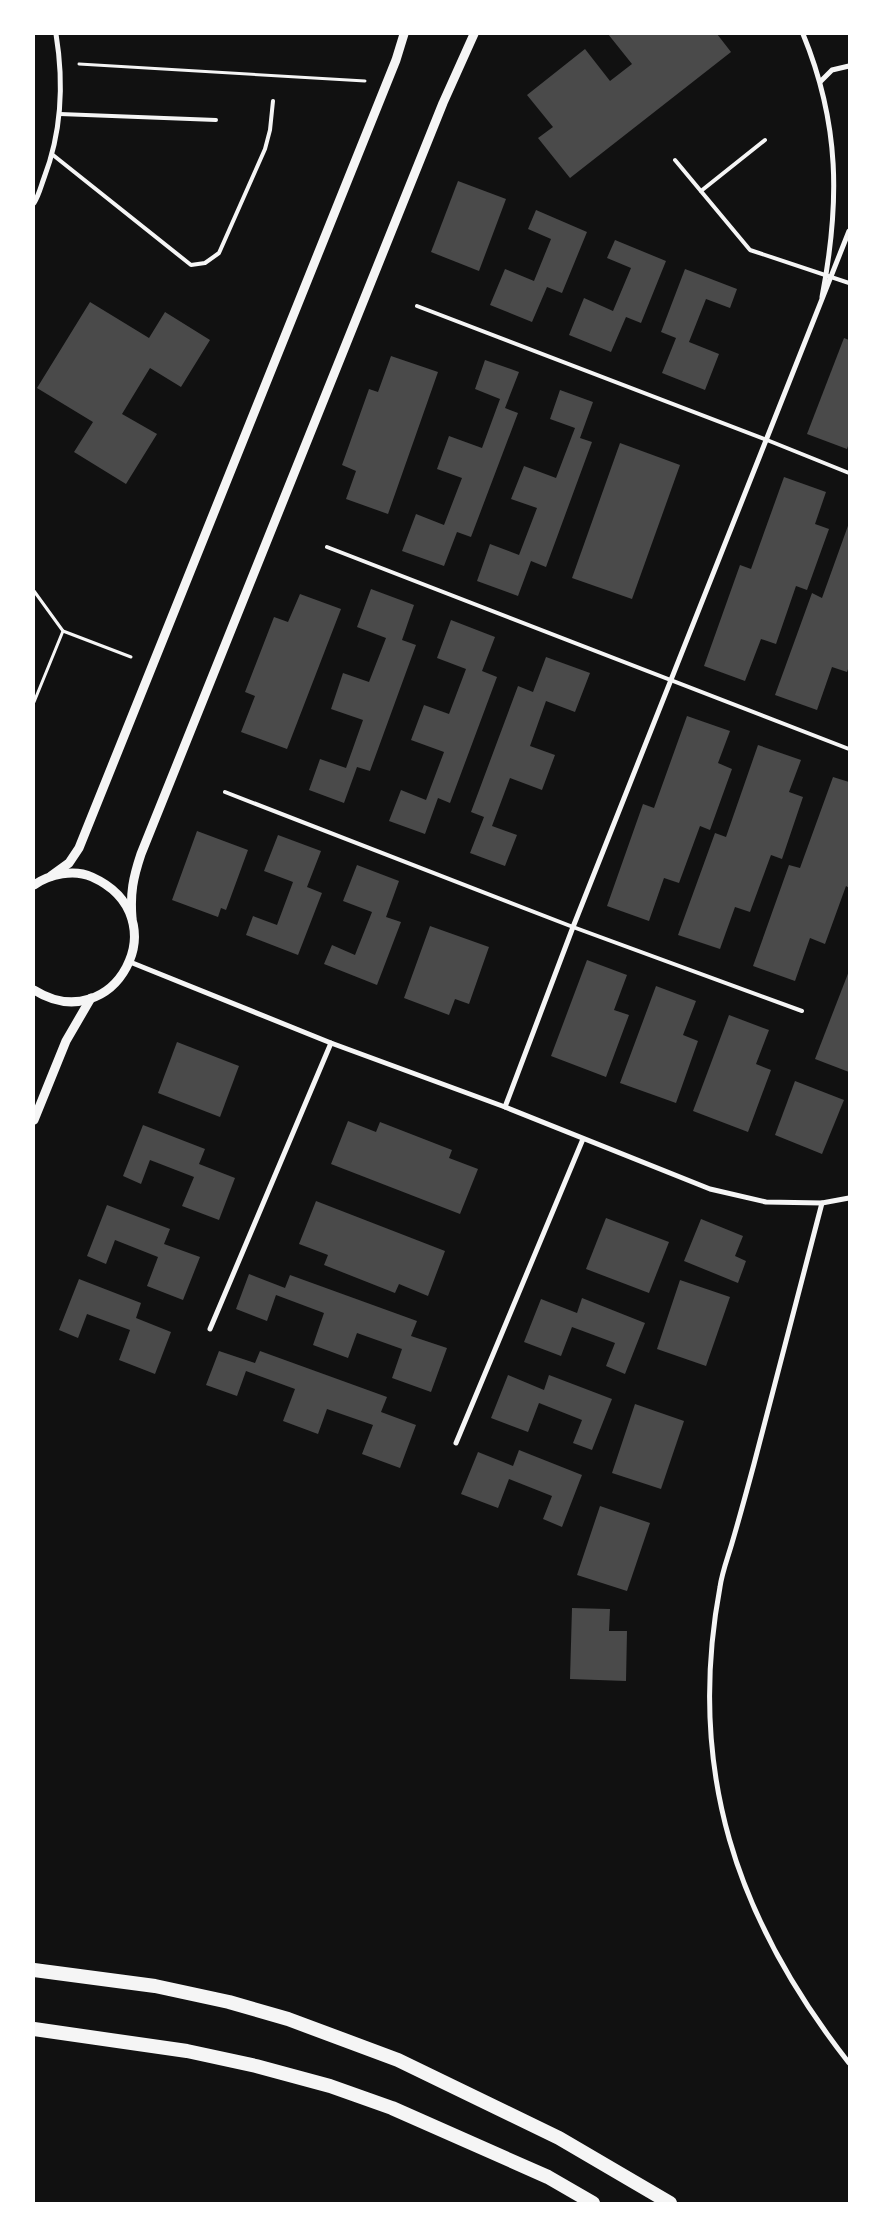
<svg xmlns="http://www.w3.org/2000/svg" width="883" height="2237" font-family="'Exo 2',sans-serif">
  <rect width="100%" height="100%" fill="#111"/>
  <g fill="#4a4a4a">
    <path d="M608 34H717L731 52 570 178 538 138 553 127 527 95 585 49 610 81 632 64Z"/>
    <path d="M458 181 506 199 479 271 431 252Z"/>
    <path d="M536 210 587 232 562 293 547 287 532 322 490 305 505 269 534 281 551 239 528 229Z"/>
    <path d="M615 240 666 261 641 323 626 317 611 352 569 335 584 298 613 311 631 268 607 258Z"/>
    <path d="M685 269 737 289 730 308 706 299 689 342 719 354 705 390 662 373 676 338 661 332Z"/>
    <path d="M90 302 149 338 165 312 210 340 181 387 150 368 122 414 157 434 126 484 74 452 93 422 37 388Z"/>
    <path d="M844 338 849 340V443L847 449 807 434Z"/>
    <path d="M391 356 438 372 388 514 346 499 356 471 342 465 369 389 378 392Z"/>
    <path d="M485 360 519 372 505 408 518 413 471 537 457 532 444 566 402 551 416 514 444 525 462 478 437 469 449 436 482 448 500 399 475 389Z"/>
    <path d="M560 390 593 402 580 438 592 442 546 567 531 561 518 596 477 581 490 544 519 555 537 508 511 499 524 466 556 478 575 428 550 419Z"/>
    <path d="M620 443 680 465 632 599 572 578Z"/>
    <path d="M784 477 826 492 815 524 829 529 807 590 796 586 776 644 761 639 745 681 704 666 740 565 751 569Z"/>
    <path d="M849 523V666L847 672 832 667 817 710 775 695 812 593 822 598Z"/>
    <path d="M371 589 414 605 402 640 416 645 370 771 357 767 344 803 309 790 320 759 346 768 363 720 331 709 343 673 369 682 386 638 357 627Z"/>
    <path d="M300 594 341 609 287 749 241 732 255 696 245 692 274 617 288 622Z"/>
    <path d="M451 620 495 637 482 671 497 677 450 803 438 798 425 834 389 821 401 790 426 800 444 752 411 740 424 705 449 714 466 669 437 658Z"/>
    <path d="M546 657 590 673 575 712 546 701 530 746 555 755 542 790 510 778 492 826 517 835 505 866 470 853 484 817 471 812 518 686 533 692Z"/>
    <path d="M687 716 730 731 718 763 732 769 710 830 700 826 679 883 664 878 649 921 607 906 643 804 654 808Z"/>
    <path d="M758 745 801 760 789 792 803 797 782 859 771 855 750 912 735 907 720 949 678 935 715 833 726 837Z"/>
    <path d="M833 777 849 782V888L846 886 825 944 810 938 795 981 753 966 789 865 800 868Z"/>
    <path d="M197 831 248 850 226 910 221 908 218 917 172 900Z"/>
    <path d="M278 835 321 851 307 887 322 893 298 955 246 935 253 916 277 925 293 882 264 871Z"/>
    <path d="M357 865 399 881 386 917 401 922 377 985 324 964 332 945 355 955 372 912 343 901Z"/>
    <path d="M430 926 489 947 469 1004 455 999 449 1015 404 998Z"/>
    <path d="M587 960 627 975 614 1010 629 1015 606 1077 551 1056Z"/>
    <path d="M849 971V1072L815 1059Z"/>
    <path d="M656 986 696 1001 683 1035 698 1041 676 1103 620 1083Z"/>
    <path d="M729 1015 769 1030 756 1064 771 1070 748 1132 693 1111Z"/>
    <path d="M177 1042 239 1066 220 1117 158 1093Z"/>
    <path d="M795 1081 844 1100 822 1154 775 1135Z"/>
    <path d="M348 1121 376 1132 380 1122 452 1150 449 1158 478 1169 460 1214 331 1164Z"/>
    <path d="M143 1125 205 1149 199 1164 235 1178 219 1220 182 1206 194 1177 150 1160 141 1184 123 1176Z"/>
    <path d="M316 1201 445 1251 428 1296 399 1284 395 1293 324 1265 328 1255 299 1244Z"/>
    <path d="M107 1205 170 1229 164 1244 200 1257 183 1300 147 1286 158 1257 115 1240 106 1264 87 1256Z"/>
    <path d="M606 1218 669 1242 649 1293 586 1269Z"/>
    <path d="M701 1219 743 1236 735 1256 746 1261 738 1283 684 1261Z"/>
    <path d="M249 1274 285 1288 290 1275 417 1321 411 1336 447 1348 431 1392 392 1378 402 1349 357 1333 348 1358 313 1345 324 1313 276 1295 267 1321 236 1309Z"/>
    <path d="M79 1279 141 1303 136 1318 171 1332 155 1374 119 1360 130 1330 87 1314 78 1338 59 1330Z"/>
    <path d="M680 1280 730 1297 706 1366 657 1349Z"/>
    <path d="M582 1298 645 1323 625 1374 606 1366 615 1343 572 1327 561 1356 524 1342 541 1299 577 1313Z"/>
    <path d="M219 1351 255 1363 260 1351 387 1397 381 1412 416 1425 400 1468 362 1454 373 1425 327 1409 318 1434 283 1421 295 1389 246 1371 237 1396 206 1385Z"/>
    <path d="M508 1375 544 1390 549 1375 612 1399 592 1450 573 1443 582 1420 539 1403 528 1432 491 1418Z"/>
    <path d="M635 1404 684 1421 661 1489 612 1473Z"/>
    <path d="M519 1450 582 1475 562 1527 543 1519 552 1496 509 1479 498 1508 461 1494 478 1452 513 1466Z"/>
    <path d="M600 1506 650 1523 627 1591 577 1575Z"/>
    <path d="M572 1608 610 1609 609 1631H627L626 1681 570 1679Z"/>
  </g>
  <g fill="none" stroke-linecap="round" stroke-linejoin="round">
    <g stroke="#f5f5f5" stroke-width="3">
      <path d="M79 64 365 81"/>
      <path d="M34 591 63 631 131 657"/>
      <path d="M34 702 63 631"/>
    </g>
    <g stroke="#f5f5f5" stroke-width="4">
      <path d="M60 114 216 120"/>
      <path d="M53 155 191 265 205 263 219 253 265 149 270 130 273 101"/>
      <path d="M675 160 750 250 849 283"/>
      <path d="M701 191 765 140"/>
      <path d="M417 306 767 440 849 473"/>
      <path d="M327 547 849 749"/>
      <path d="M225 792 573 927 802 1011"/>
    </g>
    <g stroke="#f5f5f5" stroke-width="5">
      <path d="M803 34C840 124 840 203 822 297"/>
      <path d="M821 81 832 70 849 66"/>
      <path d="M34 203C39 195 41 186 44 178 62 131 64 83 56 34"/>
      <path d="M130 962 331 1043 505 1107 710 1189 766 1202 822 1203 849 1198"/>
      <path d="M505 1107 573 927 849 231"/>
      <path d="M822 1203C799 1290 776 1377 754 1464 747 1490 740 1516 732 1543 728 1557 722 1572 720 1587 686 1769 736 1919 849 2063"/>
      <path d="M210 1329 331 1043"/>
      <path d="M456 1443 583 1139"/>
    </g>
    <g stroke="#f5f5f5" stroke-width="9">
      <path d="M51 876 69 863 79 848 396 60 404 34"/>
      <path d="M34 885C50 874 74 869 92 877 181 917 114 1040 34 990"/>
      <path d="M132 918C130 893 133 878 141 854L443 103 474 34"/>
      <path d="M34 1120 66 1041 91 998"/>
    </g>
    <g stroke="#f5f5f5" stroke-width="14">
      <path d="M34 1970 155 1986 229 2002 288 2019 398 2060 559 2138 670 2203"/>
      <path d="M34 2029 187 2051 256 2066 330 2086 392 2108 548 2177 593 2203"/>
    </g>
  </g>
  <rect width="883" height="2237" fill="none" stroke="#ffffff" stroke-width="70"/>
</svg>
